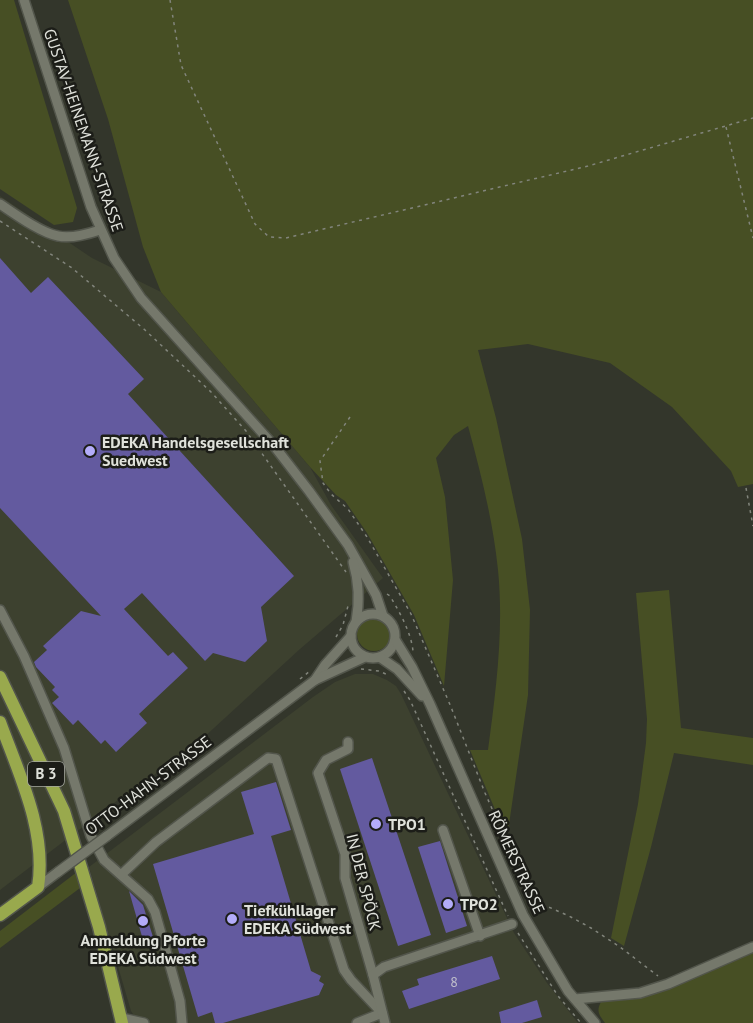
<svg xmlns="http://www.w3.org/2000/svg" width="753" height="1023" font-family="'PT Sans',sans-serif">
  <rect width="100%" height="100%" fill="#33362b"/>
  <g fill="#3d412f">
    <path d="M0 196 92 258 161 292 310 467 331 505 383 578 300 649 190 750 122 797 0 890Z"/>
    <path d="M355 674H373L387 680 396 686 401 694 514 933 547 983 578 1023H146L135 1017 131 1011 89 867 313 697 335 682Z"/>
  </g>
  <g fill="#474f24">
    <path d="M0 0H14L77 208 73 222 54 225 0 189Z"/>
    <path d="M68 0H753V484L738 487 731 471 672 407 610 363 528 344 478 350 496 418 522 539 530 610 528 695 507 838 470 750H488C496 691 504 630 498 570 493 521 481 474 468 426L454 435 436 458 445 497 453 580 444 686 414 615 367 533 345 501 336 495 310 467 161 292 143 247 108 119Z"/>
    <path d="M669 590 681 728 753 738V765L674 753 651 847 624 946 611 938 638 804 646 743 647 719 636 593Z"/>
    <circle cx="374" cy="634" r="17"/>
    <path d="M77 872 80 888 0 948V931Z"/>
    <path d="M753 950V1023H605C599 1015 596 1011 601 1002L634 998Z"/>
  </g>
  <g fill="#635a9f">
    <path d="M0 258 31 293 48 277 144 379 128 394 294 576 261 607 267 641 245 662 213 653 205 661 142 593 124 609 168 656 173 652 188 668 139 714 147 723 116 752 105 740 101 744 78 720 73 725 52 703 59 697 52 690 55 687 36 667 34 662 47 650 43 646 81 611 101 616 0 508Z"/>
    <path d="M372 758 431 935 398 946 340 769Z"/>
    <path d="M276 782 291 830 271 836 311 971 321 976 319 981 324 984 319 995 223 1023H215L212 1012 198 1017 153 864 254 834 241 792Z"/>
    <path d="M440 841 467 926 446 933 418 847Z"/>
    <path d="M129 891 143 905 153 937 143 940Z"/>
    <path d="M492 956 500 979 409 1009 402 991 419 985 417 979Z"/>
    <path d="M537 1000 542 1017 522 1023H501L499 1012Z"/>
  </g>
  <g fill="none" stroke-linecap="round" stroke-linejoin="round">
    <defs>
      <g id="minor">
        <path d="M24 0 91 207 114 258 141 298 275 447 309 491 348 545 376 595 383 616"/>
        <path d="M0 204C15 214 41 233 58 236 71 239 88 234 100 230"/>
        <path d="M353 562C359 582 360 600 356 622"/>
        <path d="M0 610 24 656 64 748 91 836 104 860 148 899 155 912 180 1001 182 1023"/>
        <circle cx="373" cy="636" r="22"/>
        <path d="M396 641 412 667 430 704 523 915 568 991 595 1023"/>
        <path d="M381 658 397 669 422 696"/>
        <path d="M315 680 325 665 351 636"/>
        <path d="M348 742V749L326 760 318 773 345 854V878L373 975"/>
        <path d="M443 830 480 936"/>
        <path d="M107 836 315 680 365 657"/>
        <path d="M122 874 156 842 268 758 276 759 344 970 351 980 382 1013"/>
        <path d="M38 887 58 872"/>
        <path d="M575 999 640 993 668 984 753 947"/>
        <path d="M122 1018 144 1023"/>
        <path d="M357 1023 382 1013"/>
        <path d="M385 1023 373 975 384 967 512 924"/>
      </g>
      <g id="major">
        <path d="M0 677 64 811 99 927 122 1023"/>
        <path d="M0 722C19 774 47 831 38 887L0 915"/>
      </g>
    </defs>
    <use href="#minor" stroke="#52554b" stroke-width="12"/>
    <use href="#major" stroke="#52554b" stroke-width="15"/>
    <g stroke="#82857c" stroke-width="1.5" stroke-dasharray="3 4.5" stroke-linecap="butt">
      <path d="M170 0 181 65 255 224 269 237 286 238 588 166 753 118"/>
      <path d="M726 127 753 238"/>
      <path d="M0 221 72 268 145 330 211 392 246 431 346 572"/>
      <path d="M350 417 320 461 323 483 331 494 348 509 367 537 411 614 451 707 485 793 529 892 535 901 569 916 591 928 620 947 658 976"/>
      <path d="M746 488 753 526"/>
      <path d="M387 594 390 596C400 613 411 632 413 651"/>
      <path d="M336 637 343 625 348 606"/>
      <path d="M361 669 379 671 388 675"/>
      <path d="M300 679 310 671"/>
      <path d="M404 691 410 700 508 916"/>
      <path d="M518 933 558 996 581 1023"/>
    </g>
    <use href="#minor" stroke="#75786b" stroke-width="9"/>
    <use href="#major" stroke="#99a94d" stroke-width="12"/>
    <defs>
      <path id="minor-bridge" d="M58 872 107 836"/>
    </defs>
    <use href="#minor-bridge" stroke="#52554b" stroke-width="12" stroke-linecap="butt"/>
    <use href="#minor-bridge" stroke="#75786b" stroke-width="9"/>
  </g>
  <g fill="#b3acf9" stroke="#1c1d18" stroke-width="2">
    <circle cx="90" cy="451" r="6"/>
    <circle cx="376" cy="824" r="6"/>
    <circle cx="448" cy="904" r="6"/>
    <circle cx="232" cy="919" r="6"/>
    <circle cx="143" cy="921" r="6"/>
  </g>
  <g text-anchor="middle" stroke-width="5" stroke-linejoin="round" paint-order="stroke">
    <g font-size="14" fill="#c1c0cc">
      <text x="454" y="987">8</text>
    </g>
    <rect fill="#1c1d18" stroke="#a5a7a0" stroke-width="1.5" x="28" y="762" width="36" height="24" rx="4.5"/>
    <g font-size="15" font-weight="bold" fill="#e0e2db">
      <text x="46" y="779">B 3</text>
    </g>
    <g font-size="16" fill="#e0e2db" stroke="#1c1d18">
      <text transform="translate(84 130) rotate(71)" y="6">GUSTAV-HEINEMANN-STRASSE</text>
      <text transform="translate(148 785) rotate(-37)" y="6">OTTO-HAHN-STRASSE</text>
      <text transform="translate(517 862) rotate(65)" y="6">RÖMERSTRASSE</text>
      <text transform="translate(364 882) rotate(76)" y="6">IN DER SPÖCK</text>
    </g>
    <g font-size="16" font-weight="bold" fill="#e0e2db" stroke="#1c1d18" text-anchor="start">
      <text x="102" y="448">EDEKA Handelsgesellschaft<tspan x="102" dy="18">Suedwest</tspan></text>
      <text x="388" y="830">TPO1</text>
      <text x="460" y="910">TPO2</text>
      <text x="244" y="916">Tiefkühllager<tspan x="244" dy="18">EDEKA Südwest</tspan></text>
      <text x="143" y="946" text-anchor="middle">Anmeldung Pforte<tspan x="143" dy="18">EDEKA Südwest</tspan></text>
    </g>
  </g>
</svg>
